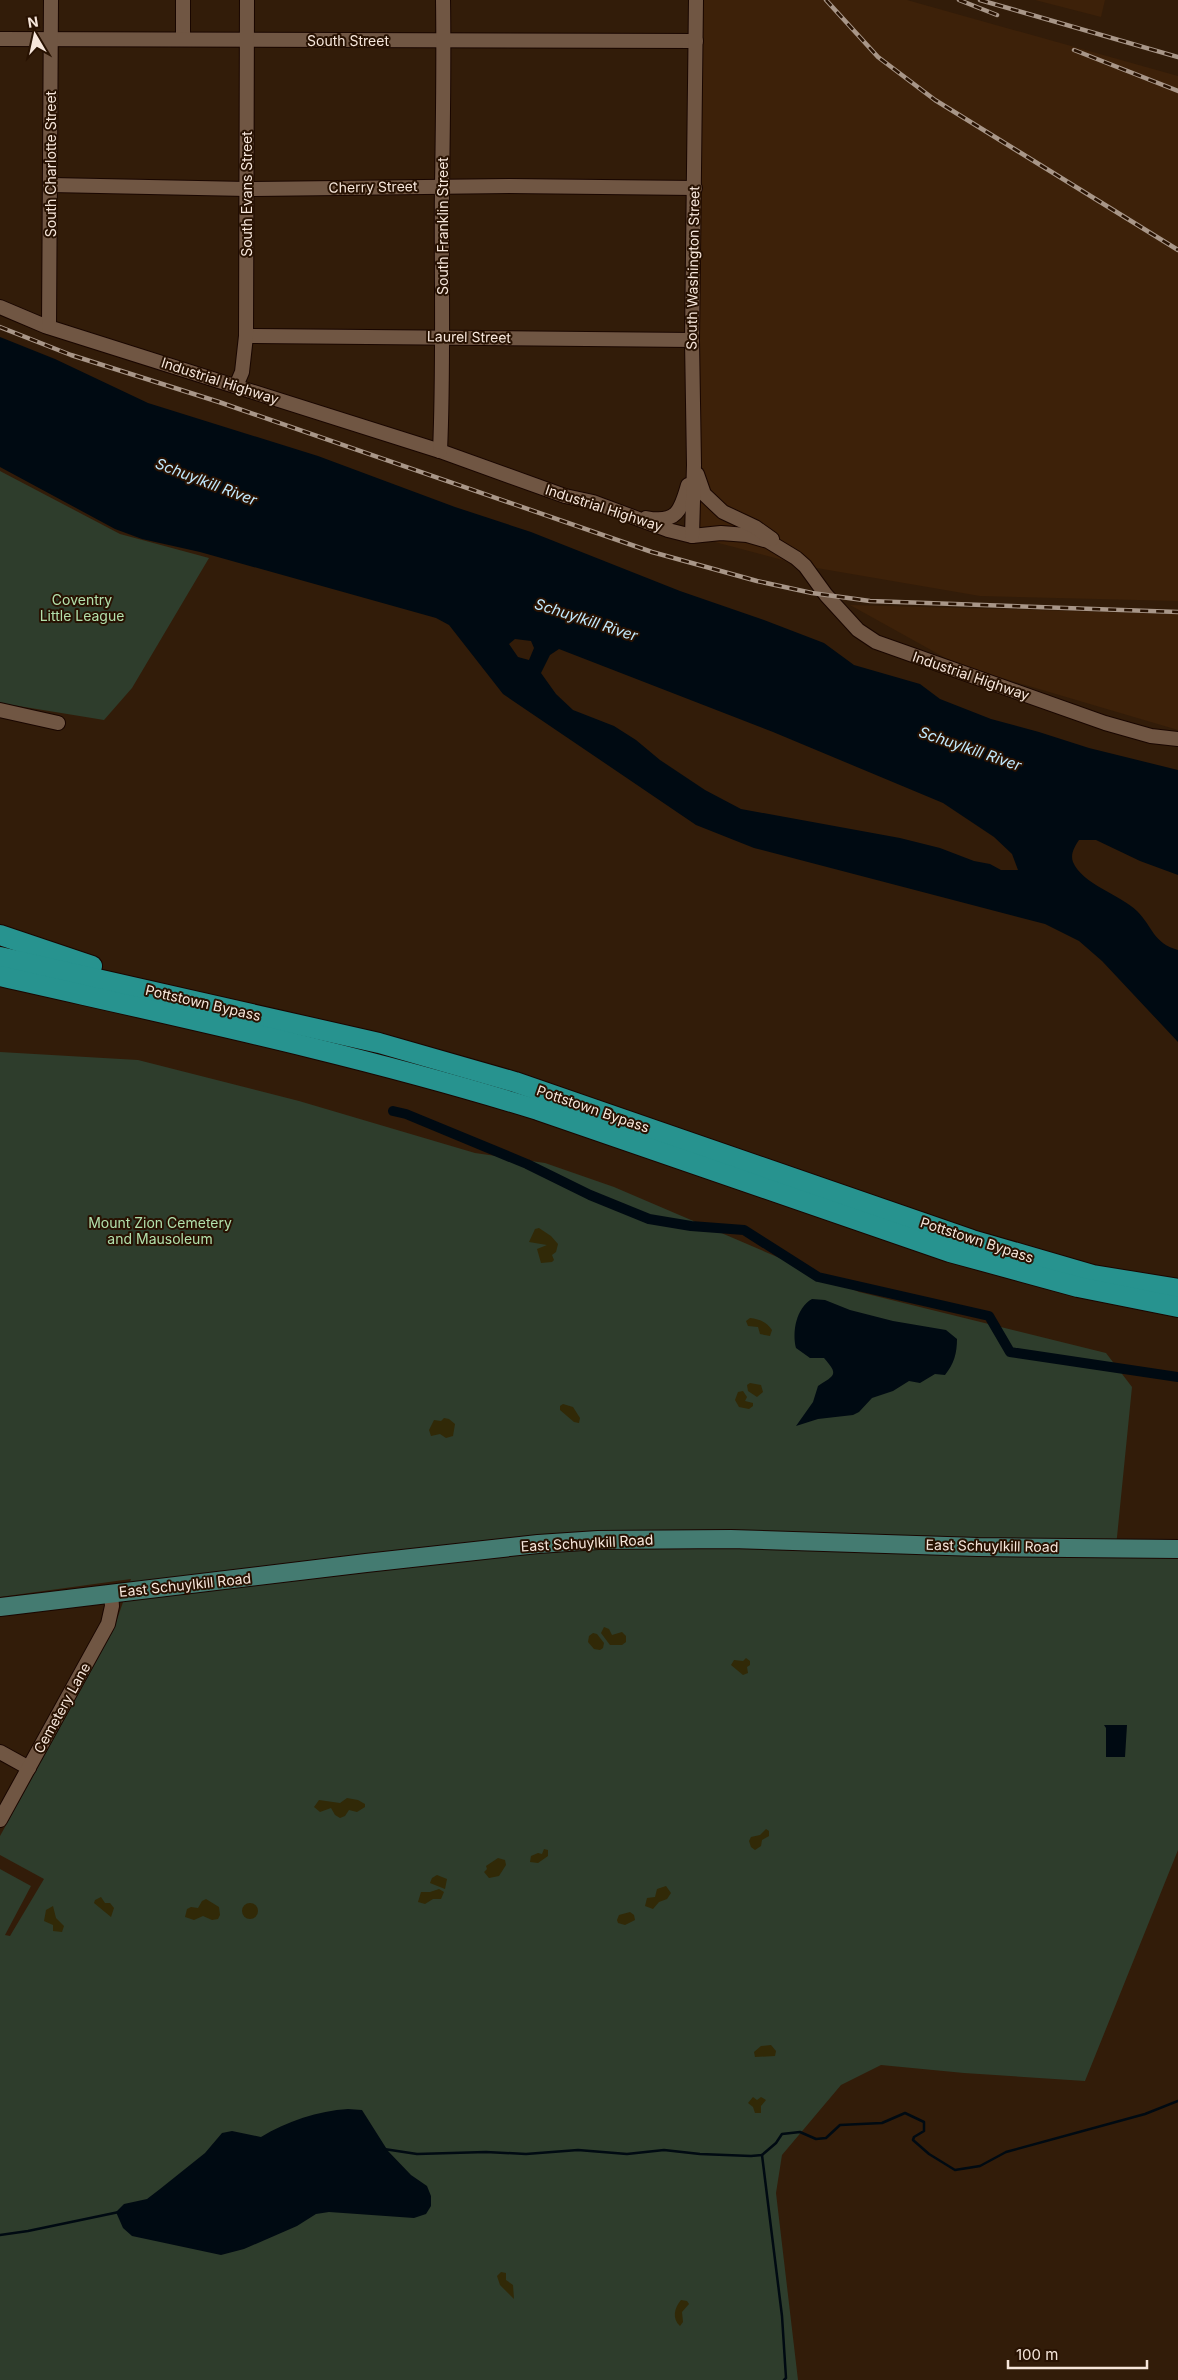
<svg xmlns="http://www.w3.org/2000/svg" width="1178" height="2380" font-family="Inter,sans-serif">
  <rect width="100%" height="100%" fill="#321c09"/>
  <g fill="#3d2109">
    <path d="M695 0H907L1178 76V601L980 596 805 566 692 536Z"/>
    <path d="M1035 0H1105L1101 17Z"/>
    <path d="M850 605 1178 614V730L958 665Z"/>
  </g>
  <g fill="#2e3d2c">
    <path d="M0 471 120 534 209 558 132 688 104 720 0 703Z"/>
    <path d="M0 1052 138 1060 299 1101 475 1153 545 1163 614 1187 859 1292 1106 1353 1132 1387 1115 1557 1178 1558V1850L1085 2081 964 2073 881 2065 841 2085 782 2155 776 2193 798 2380H0V1869L31 1886 5 1935 10 1936 44 1879 0 1855V1836L113 1631 131 1579 0 1597Z"/>
  </g>
  <g fill="#312907">
    <path d="M535 1229 539 1228 551 1236 558 1244 556 1252 552 1255 554 1260 552 1262 541 1263 537 1249 547 1245 529 1242Z"/>
    <path d="M750 1318C759 1319 767 1322 772 1330L770 1336 760 1334 758 1327 748 1326 746 1321Z"/>
    <path d="M750 1383 761 1385 763 1392 757 1397 748 1391 747 1385Z"/>
    <path d="M743 1391 747 1397 745 1401 753 1403V1406L749 1409 739 1407 735 1400 738 1392Z"/>
    <path d="M563 1404 573 1407 580 1418 579 1423 574 1422 560 1410V1406Z"/>
    <path d="M444 1418 449 1419 455 1424 453 1436 446 1438 440 1434 431 1436 429 1430 434 1420 441 1421Z"/>
    <path d="M604 1627 609 1629 612 1635 622 1632 626 1636V1642L622 1645H610L601 1633Z"/>
    <path d="M593 1633 597 1634 604 1643 603 1648 600 1650 594 1649 588 1642 589 1636Z"/>
    <path d="M746 1658 750 1661V1665L747 1667 748 1673 743 1675 731 1665 734 1660 743 1661Z"/>
    <path d="M347 1798 358 1800 365 1804V1807L357 1812 349 1810 345 1816 340 1818 335 1815 331 1808 320 1812 314 1807 319 1800 340 1803Z"/>
    <path d="M766 1829 769 1831V1836L762 1840 761 1846 755 1850 751 1847 749 1841 751 1837 760 1835Z"/>
    <path d="M544 1849 548 1850V1856L538 1863 530 1862 531 1856 538 1853 542 1854Z"/>
    <path d="M498 1858 505 1860 506 1865 499 1876 489 1878 484 1872 487 1869 486 1866Z"/>
    <path d="M437 1875 447 1879 445 1889 430 1883 432 1878Z"/>
    <path d="M666 1886 671 1893 667 1899 659 1902 653 1909 645 1906 647 1898 655 1897 657 1889Z"/>
    <path d="M439 1889 444 1892 441 1899H433L425 1904 418 1902 421 1892H430Z"/>
    <path d="M101 1897 105 1903H110L114 1908 111 1917 94 1903 95 1900Z"/>
    <path d="M206 1899 219 1907 220 1915 218 1919 212 1920 203 1916 194 1920 185 1917 187 1909 191 1907 198 1908 202 1901Z"/>
    <circle cx="250" cy="1911" r="8"/>
    <path d="M53 1906 56 1918 64 1926 62 1932 53 1931V1925L44 1921 46 1910Z"/>
    <path d="M630 1912 634 1915 635 1920 625 1925 618 1923 617 1920 619 1915Z"/>
    <path d="M771 2045 776 2051 775 2056 755 2057 754 2052 761 2046Z"/>
    <path d="M753 2097 757 2100 761 2097 766 2100 761 2106V2113H755L753 2107 748 2103Z"/>
    <path d="M501 2272 506 2273V2280L513 2285 514 2299 500 2285 497 2276Z"/>
    <path d="M681 2300 687 2301 689 2304 682 2312 683 2322 680 2326C672 2319 674 2308 681 2300Z"/>
  </g>
  <g fill="#000a12" fill-rule="evenodd">
    <path d="M0 337 55 359 148 403 318 456 455 507 531 532 680 591 764 620 824 643 854 665 920 684 940 699 991 719 1039 732 1089 748 1178 770V875L1140 861 1096 840H1079C1075 846 1070 854 1073 862 1082 884 1121 895 1137 911 1153 927 1153 943 1178 950V1042L1102 961 1079 941 1045 924 754 848 696 825 503 694 449 625 436 618 200 552 142 539 115 529 0 467ZM515 639 531 641 534 648 529 660 518 657 509 644ZM559 649 773 732 943 803 994 837 1012 854 1018 870H1001L990 864 974 861 940 848 900 838 741 809 705 790 660 760 636 740 614 726 573 710 556 694 541 673 550 655Z"/>
    <path d="M812 1299 825 1300 850 1310 893 1321 946 1330 957 1339C957 1353 954 1364 945 1375L935 1374 920 1383 909 1381 893 1391 872 1398 859 1412 853 1415 818 1419 796 1426 813 1402 818 1386C835 1375 839 1375 824 1358H810L796 1348C792 1332 796 1308 812 1299Z"/>
    <path d="M1104 1725H1127L1125 1757H1106V1728Z"/>
    <path d="M348 2109 362 2110 388 2151 411 2175 427 2186 431 2196V2206L426 2214 414 2218 329 2212 316 2214 297 2226 244 2249 221 2255 132 2236 123 2228 116 2212 124 2204 147 2199 160 2189 205 2153 222 2133 232 2131 261 2137C287 2121 318 2111 348 2109Z"/>
  </g>
  <g fill="none" stroke-linecap="round" stroke-linejoin="round">
    <g stroke="#000a12" stroke-width="2.5">
      <path d="M384 2149 417 2154 486 2152 526 2154 578 2150 627 2154 664 2150 700 2154 751 2156 762 2155 776 2143 782 2134 800 2132 816 2139 826 2138 840 2125 882 2123 905 2113 924 2122V2131L914 2137 913 2140 929 2154 955 2170 980 2166 1006 2152 1145 2114 1178 2101"/>
      <path d="M762 2155 782 2316 786 2378 784 2380"/>
      <path d="M0 2235 28 2231 119 2212"/>
    </g>
    <path stroke="#000a12" stroke-width="10" d="M393 1111 406 1114 527 1164 590 1195 649 1219 691 1226 744 1230 818 1277 989 1316 1010 1352 1178 1377"/>
    <defs>
      <g id="minor">
        <path d="M183 0V38"/>
        <path d="M0 39 696 41"/>
        <path d="M51 185 247 189 509 186 695 188"/>
        <path d="M0 307 45 326 440 451 565 496 593 502 668 530 692 536 721 533 747 535 768 541 796 558 805 566 826 595 858 630 876 642 1105 723 1151 736 1178 739"/>
        <path d="M49 327 51 0"/>
        <path d="M246 336 692 340"/>
        <path d="M236 386 242 372 246 336 247 0"/>
        <path d="M440 451C444 363 441 274 442 186 443 124 444 62 443 0"/>
        <path d="M697 474 704 494 723 512 755 527 772 539"/>
        <path d="M646 518C677 524 681 510 688 485"/>
        <path d="M692 536 694 465 692 340 696 0"/>
        <path d="M0 710 58 723"/>
        <path d="M0 1752 29 1768"/>
        <path d="M0 1820 108 1624 112 1606 111 1593"/>
      </g>
      <path id="major" d="M0 1607 366 1563 538 1544 598 1540 731 1539 978 1547 1178 1549"/>
      <g id="highway">
        <path d="M0 935 92 966"/>
        <path d="M0 957 379 1043 515 1082 972 1240 1093 1275 1178 1289"/>
        <path d="M0 976C180 1017 361 1055 538 1110L950 1252 1078 1287 1178 1307"/>
      </g>
    </defs>
    <use href="#minor" stroke="#190600" stroke-width="16"/>
    <use href="#major" stroke="#190600" stroke-width="20"/>
    <use href="#highway" stroke="#190600" stroke-width="22"/>
    <use href="#minor" stroke="#705643" stroke-width="14"/>
    <use href="#major" stroke="#447b71" stroke-width="18"/>
    <use href="#highway" stroke="#27938f" stroke-width="20"/>
    <defs>
      <g id="rail">
        <path d="M826 0 878 57 935 100 1178 250"/>
        <path d="M959 0 997 15"/>
        <path d="M980 0 1178 57"/>
        <path d="M1074 50 1178 91"/>
        <path d="M0 327 71 355 219 402 652 552 757 581 812 593 870 601 1178 612"/>
      </g>
    </defs>
    <use href="#rail" stroke="#a89688" stroke-width="4.5"/>
    <use href="#rail" stroke="#281202" stroke-width="2.5" stroke-dasharray="8" stroke-linecap="butt"/>
  </g>
  <g text-anchor="middle" stroke-width="4" stroke-linejoin="round" paint-order="stroke">
    <g font-size="14" fill="#f6e6db" stroke="#281202">
      <text x="348" y="46">South Street</text>
      <text transform="translate(51 164) rotate(-90)" y="5">South Charlotte Street</text>
      <text transform="translate(373 187) rotate(-1)" y="5">Cherry Street</text>
      <text transform="translate(247 194) rotate(-90)" y="5">South Evans Street</text>
      <text transform="translate(443 226) rotate(-90)" y="5">South Franklin Street</text>
      <text transform="translate(693 268) rotate(-89)" y="5">South Washington Street</text>
      <text transform="translate(469 337) rotate(1)" y="5">Laurel Street</text>
      <text transform="translate(220 381) rotate(18)" y="5">Industrial Highway</text>
      <text transform="translate(604 508) rotate(18)" y="5">Industrial Highway</text>
      <text transform="translate(971 676) rotate(19)" y="5">Industrial Highway</text>
      <text transform="translate(203 1003) rotate(13)" y="5">Pottstown Bypass</text>
      <text transform="translate(593 1109) rotate(19)" y="5">Pottstown Bypass</text>
      <text transform="translate(977 1240) rotate(18)" y="5">Pottstown Bypass</text>
      <text transform="translate(587 1543) rotate(-3)" y="5">East Schuylkill Road</text>
      <text transform="translate(992 1546) rotate(1)" y="5">East Schuylkill Road</text>
      <text transform="translate(185 1585) rotate(-6)" y="5">East Schuylkill Road</text>
      <text transform="translate(62 1708) rotate(-61)" y="5">Cemetery Lane</text>
    </g>
    <g font-size="14" fill="#b2e0ac" stroke="#281202">
      <text x="82" y="605">Coventry<tspan x="82" dy="16">Little League</tspan></text>
      <text x="160" y="1228">Mount Zion Cemetery<tspan x="160" dy="16">and Mausoleum</tspan></text>
    </g>
    <g font-size="15" font-style="italic" fill="#c2eaff" stroke="#281202">
      <text transform="translate(206 482) rotate(21)" y="5">Schuylkill River</text>
      <text transform="translate(586 620) rotate(18)" y="5">Schuylkill River</text>
      <text transform="translate(970 749) rotate(19)" y="5">Schuylkill River</text>
    </g>
  </g>
  <g transform="translate(35 35) rotate(351)" stroke="#281202" stroke-width="4" paint-order="stroke">
  <path d="M0-4L9 19L0 12L-9 19Z" fill="#f6e6db"/>
  <text y="-8" font-size="14" font-weight="bold" text-anchor="middle" fill="#f6e6db">N</text>
  </g>
  <path d="M1008 2360v8h139v-8" fill="none" stroke="#f6e6db" stroke-width="2.5"/>
  <text x="1016" y="2360" font-size="15" fill="#f6e6db" stroke="#281202" stroke-width="4" paint-order="stroke">100 m</text>
</svg>
